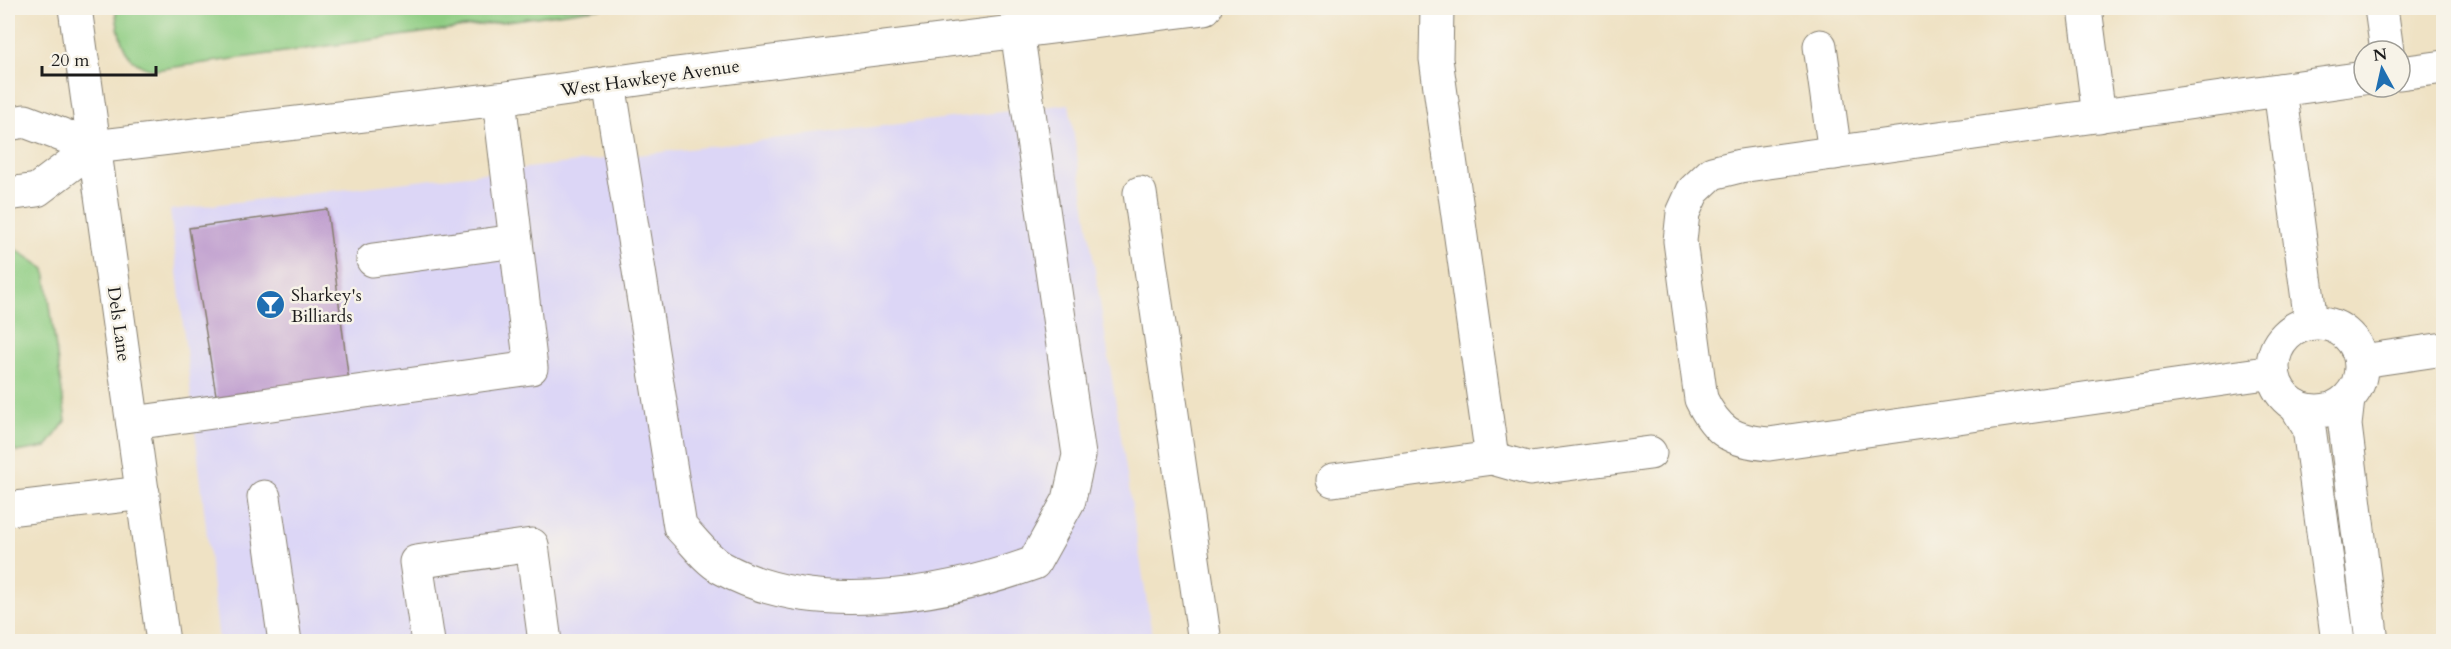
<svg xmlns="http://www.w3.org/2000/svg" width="2451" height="649" font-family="Cardo,serif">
  <rect width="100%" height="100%" fill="#f7f3e8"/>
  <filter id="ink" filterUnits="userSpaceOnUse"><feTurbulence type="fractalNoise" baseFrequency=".0167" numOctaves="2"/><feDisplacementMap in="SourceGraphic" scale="12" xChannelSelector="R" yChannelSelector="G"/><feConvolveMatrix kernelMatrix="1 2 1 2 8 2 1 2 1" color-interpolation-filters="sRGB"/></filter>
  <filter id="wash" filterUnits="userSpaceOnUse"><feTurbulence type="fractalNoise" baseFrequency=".008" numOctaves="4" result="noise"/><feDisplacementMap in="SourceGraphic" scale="24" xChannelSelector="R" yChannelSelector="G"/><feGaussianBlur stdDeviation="1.35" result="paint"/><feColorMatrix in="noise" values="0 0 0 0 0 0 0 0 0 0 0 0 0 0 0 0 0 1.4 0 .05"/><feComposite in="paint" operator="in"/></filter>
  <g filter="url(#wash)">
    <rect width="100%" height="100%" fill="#efe2c4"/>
    <path fill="#dcd6f6" d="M1069 104 1153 641H219L170 210Z"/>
    <g fill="#8fcd83" stroke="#567450" stroke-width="1.5">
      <path d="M115 8H602L154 70C121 64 119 35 115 8Z"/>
      <path d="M8 244 45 269 66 421 46 447 17 452 8 442Z"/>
    </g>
    <g id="blocks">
      <path fill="#c09fcf" d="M327 209 349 382 217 401 189 228Z"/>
    </g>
  </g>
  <g filter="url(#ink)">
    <use href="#blocks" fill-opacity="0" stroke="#867f70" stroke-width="1.5"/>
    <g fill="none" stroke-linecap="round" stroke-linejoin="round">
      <defs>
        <g id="minor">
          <path d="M75 8 163 642"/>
          <path d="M1437 8 1436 59 1492 458"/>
          <path d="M2085 8 2099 116"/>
          <path d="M2381 8 2387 51"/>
          <path d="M1820 46 1835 153"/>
          <path d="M2400 73 2444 67"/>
          <path d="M609 83 680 527C692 539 707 560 722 568 811 618 942 596 1034 563L1069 500 1079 455 1017 31"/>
          <path d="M2280 90 2311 322"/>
          <path d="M8 124 25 121 94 147 499 99 660 76 1205 8"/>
          <path d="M1140 193 1205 642"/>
          <path d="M8 194 37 190 94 147"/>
          <path d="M373 260 516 241"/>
          <circle cx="2317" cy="367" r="44"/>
          <path d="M2362 361 2444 349"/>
          <path d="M2273 372 1769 444C1732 441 1717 432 1701 399L1680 241 1683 213 1693 191 1712 173 1740 166 2364 78"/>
          <path d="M2348 399 2345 425 2372 642"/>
          <path d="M2296 406 2309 428 2338 642"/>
          <path d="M133 423 531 368 499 99"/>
          <path d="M1333 480 1492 458 1530 469 1650 453"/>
          <path d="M264 497 285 642"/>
          <path d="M8 509 143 493"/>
          <path d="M428 642 416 562 532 545 545 642"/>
        </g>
      </defs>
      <use href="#minor" stroke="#867f70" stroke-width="35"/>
      <use href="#minor" stroke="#fff" stroke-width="33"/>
    </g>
  </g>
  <defs>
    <symbol id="bar-disc" viewBox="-11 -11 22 22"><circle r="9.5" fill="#1f6fb2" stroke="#f7f3e8"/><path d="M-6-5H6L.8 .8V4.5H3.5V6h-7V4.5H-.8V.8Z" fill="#fff"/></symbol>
  </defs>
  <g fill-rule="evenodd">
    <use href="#bar-disc" x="254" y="288" width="33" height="33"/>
  </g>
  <g text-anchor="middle" stroke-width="5" stroke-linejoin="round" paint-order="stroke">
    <g font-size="18" fill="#1c1c1c" stroke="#f7f3e8">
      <text transform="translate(650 78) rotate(-8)" y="6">West Hawkeye Avenue</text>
      <text transform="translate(119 324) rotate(82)" y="6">Dels Lane</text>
    </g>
    <g font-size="18" fill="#1c1c1c" stroke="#f7f3e8" text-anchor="start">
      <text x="291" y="301">Sharkey's<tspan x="291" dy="21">Billiards</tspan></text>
    </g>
  </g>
  <rect width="2451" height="649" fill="none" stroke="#f7f3e8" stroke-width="30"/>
  <g transform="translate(2382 69) rotate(352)"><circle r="28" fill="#f7f3e8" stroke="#9f9d96" stroke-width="1.5"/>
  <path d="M0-4.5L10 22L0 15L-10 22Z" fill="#1f6fb2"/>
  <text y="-9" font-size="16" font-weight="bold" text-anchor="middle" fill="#1c1c1c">N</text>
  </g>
  <path d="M42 66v9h114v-9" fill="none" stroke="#1c1c1c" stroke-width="3"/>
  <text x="51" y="66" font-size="18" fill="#1c1c1c" stroke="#f7f3e8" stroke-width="4.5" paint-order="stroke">20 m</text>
</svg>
